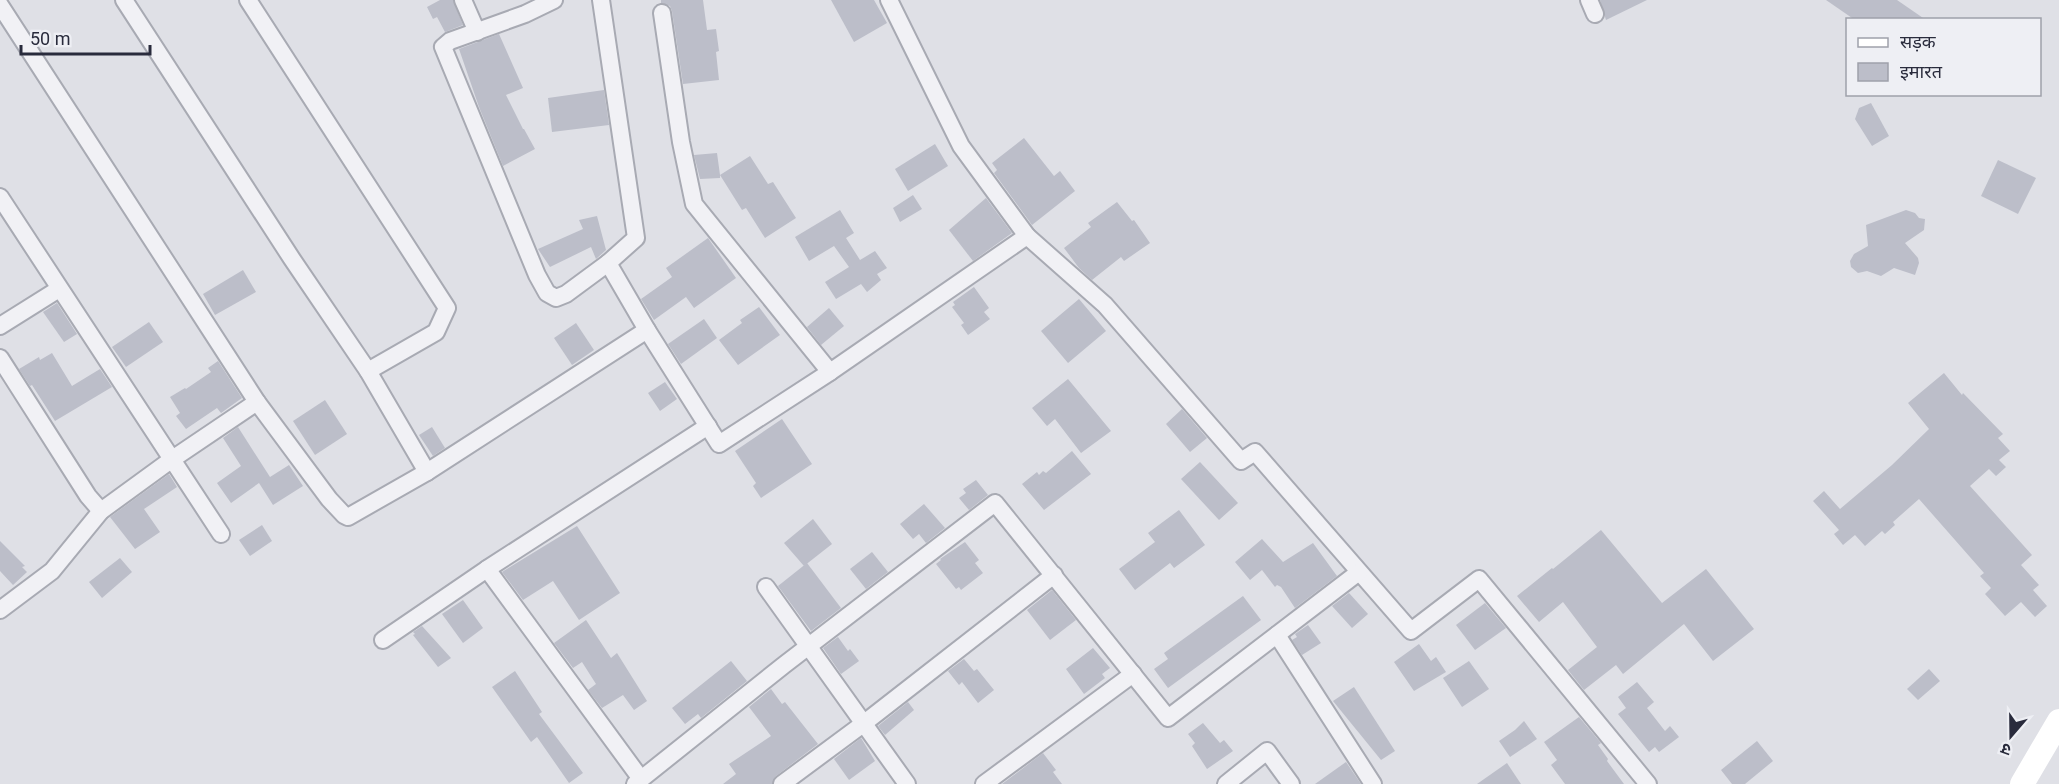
<svg xmlns="http://www.w3.org/2000/svg" width="2059" height="784" font-family="Roboto,'Noto Sans Devanagari',sans-serif">
  <rect width="100%" height="100%" fill="#dfe0e6"/>
  <g fill="#bcbec9">
    <path d="M440 0H453L463 25 445 32 437 17 433 19 427 7Z"/>
    <path d="M661 0H703L707 30 716 29 719 51 716 52 719 80 683 84 672 11 670 6 661 3Z"/>
    <path d="M831 0H874L887 23 854 42Z"/>
    <path d="M1600 0H1647L1606 20Z"/>
    <path d="M1826 0H1897L1926 20H1855Z"/>
    <path d="M499 34 523 88 506 95 523 129H524L535 149 503 166 479 107 459 49Z"/>
    <path d="M604 90 609 125 552 132 548 98Z"/>
    <path d="M1871 103 1889 136 1872 146 1855 119 1859 108Z"/>
    <path d="M1024 138 1054 176 1060 171 1075 191 1032 225 994 173 997 170 992 163Z"/>
    <path d="M935 144 948 166 908 191 895 169Z"/>
    <path d="M717 153 720 175 750 156 768 184 773 182 796 218 765 238 746 208 742 210 720 175V178L700 179 694 155Z"/>
    <path d="M1998 160 2036 178 2018 214 1981 196Z"/>
    <path d="M913 195 922 209 900 222 893 208Z"/>
    <path d="M986 198 1012 233 973 261 949 230Z"/>
    <path d="M1117 202 1132 221 1134 220 1150 243 1124 261 1121 257 1092 280 1079 268 1064 248 1091 227 1088 223Z"/>
    <path d="M840 210 854 233 846 238 860 260 875 251 887 268 877 274 881 280 867 292 861 284 836 299 825 282 849 267 834 246 809 261 795 237Z"/>
    <path d="M1906 210 1915 213 1919 218 1925 219 1924 230 1905 243 1918 258 1919 263 1915 275 1894 268 1881 276 1867 271 1858 273 1851 267 1850 261 1854 254 1868 246 1866 225Z"/>
    <path d="M597 216 606 250 596 259 591 247 550 267 538 249 583 229 579 220Z"/>
    <path d="M708 238 736 278 694 308 686 297 654 320 641 299 672 277 666 268Z"/>
    <path d="M243 270 256 292 215 315 203 294Z"/>
    <path d="M974 287 989 308 984 312 990 319 968 335 961 325 964 323 952 307 955 305 953 302Z"/>
    <path d="M1079 299 1106 331 1068 363 1041 331Z"/>
    <path d="M57 303 77 334 64 342 43 312Z"/>
    <path d="M759 307 780 335 738 365 719 340 742 323 740 320Z"/>
    <path d="M829 308 844 326 821 345 807 327Z"/>
    <path d="M704 319 717 338 681 364 668 344Z"/>
    <path d="M149 322 163 342 126 367 112 347Z"/>
    <path d="M576 323 594 350 572 365 554 338Z"/>
    <path d="M52 353 72 386 100 369 112 387 55 421 32 385 30 386 19 369 39 357 40 360Z"/>
    <path d="M218 361 242 398 221 413 217 408 186 429 176 416 180 413 170 397 185 388 186 389 211 372 208 368Z"/>
    <path d="M1944 373 1962 395 1963 393 2003 434 1998 438 2010 451 1999 460 2006 467 1996 476 1989 469 1970 486 2032 555 2021 565 2039 585 2033 590 2047 606 2035 617 2021 602 2005 616 1985 594 1991 588 1980 576 1984 573 1919 499 1893 522 1895 525 1885 534 1882 531 1865 546 1855 535 1843 545 1834 534 1839 530 1813 501 1824 491 1840 509 1892 465 1929 429 1908 403Z"/>
    <path d="M1068 379 1111 431 1081 453 1055 419 1047 426 1032 408Z"/>
    <path d="M665 382 677 399 660 411 648 393Z"/>
    <path d="M325 400 347 434 315 455 293 421Z"/>
    <path d="M1182 409 1207 438 1190 452 1166 424Z"/>
    <path d="M782 419 812 464 761 498 753 486 756 483 735 451Z"/>
    <path d="M238 427 270 477 289 465 303 486 273 505 259 483 231 503 217 483 241 466 223 438Z"/>
    <path d="M432 427 445 448 433 456 419 435Z"/>
    <path d="M1072 451 1091 474 1044 510 1022 484 1037 472 1039 475 1043 471 1046 473Z"/>
    <path d="M1200 462 1238 503 1219 520 1181 479Z"/>
    <path d="M169 474 177 487 144 509 160 532 135 549 110 517Z"/>
    <path d="M976 480 988 495 969 510 959 498 966 493 963 489Z"/>
    <path d="M924 504 945 528 926 543 919 534 913 539 900 524Z"/>
    <path d="M1179 510 1205 545 1174 568 1170 563 1135 590 1119 569 1155 542 1148 533Z"/>
    <path d="M813 519 832 544 804 566 784 543Z"/>
    <path d="M262 525 272 541 250 556 239 540Z"/>
    <path d="M577 526 620 593 579 620 553 581 523 600 502 572Z"/>
    <path d="M1601 530 1662 603 1706 569 1754 629 1713 661 1684 624 1623 674 1616 665 1584 690 1568 670 1597 647 1563 602 1539 622 1517 596 1552 568 1553 569Z"/>
    <path d="M1262 539 1283 562 1313 543 1337 576 1295 608 1281 587 1277 585 1275 587 1262 570 1250 580 1235 562Z"/>
    <path d="M0 541 25 566 22 567 27 572 13 585 0 571Z"/>
    <path d="M965 542 979 560 975 563 983 573 961 590 959 587 956 589 936 564 941 560 940 559Z"/>
    <path d="M872 552 888 572 866 589 850 569Z"/>
    <path d="M120 558 132 572 102 598 89 582Z"/>
    <path d="M807 563 841 608 811 631 778 586Z"/>
    <path d="M1052 590 1076 620 1050 640 1027 610Z"/>
    <path d="M1349 593 1368 614 1352 628 1332 606Z"/>
    <path d="M1243 596 1261 620 1168 688 1154 669 1168 659 1164 653Z"/>
    <path d="M463 600 483 628 463 643 442 614Z"/>
    <path d="M1485 603 1506 628 1475 650 1456 625Z"/>
    <path d="M586 620 611 658 617 653 647 701 634 710 623 695 602 708 588 690 596 684 582 662 573 668 554 643Z"/>
    <path d="M1308 625 1321 643 1302 655 1292 640 1297 637 1295 634Z"/>
    <path d="M422 626 451 658 438 667 413 635 415 634 413 632Z"/>
    <path d="M838 637 848 651 850 649 859 661 841 674 823 648Z"/>
    <path d="M1419 644 1431 661 1436 657 1446 672 1414 691 1394 662Z"/>
    <path d="M1093 648 1110 668 1102 674 1105 678 1084 694 1066 669Z"/>
    <path d="M964 659 974 671 977 669 994 690 978 703 962 682 959 685 948 671Z"/>
    <path d="M731 661 747 681 701 718 698 714 685 724 672 708Z"/>
    <path d="M1469 661 1489 689 1462 707 1443 678Z"/>
    <path d="M1929 669 1940 681 1918 700 1907 689Z"/>
    <path d="M515 671 542 712 539 714 583 773 569 783 537 737 531 742 492 687Z"/>
    <path d="M1637 682 1654 702 1647 708 1665 731 1670 726 1679 737 1659 752 1655 747 1649 752 1618 714 1626 708 1618 697Z"/>
    <path d="M1354 687 1395 751 1381 760 1333 701Z"/>
    <path d="M771 689 782 704 785 702 818 744 776 776 772 784H723L736 774 729 764 771 736 749 707Z"/>
    <path d="M908 702 914 710 885 735 878 726Z"/>
    <path d="M1579 717 1601 743 1598 745 1608 759 1607 761 1624 784H1565L1551 765 1557 760 1544 742Z"/>
    <path d="M1524 721 1537 739 1510 757 1499 741 1515 730Z"/>
    <path d="M1203 723 1220 743 1224 740 1233 751 1207 769 1192 746 1195 743 1188 734Z"/>
    <path d="M861 738 875 761 849 780 834 759Z"/>
    <path d="M1757 741 1773 761 1745 784H1732L1721 770Z"/>
    <path d="M1043 753 1056 770 1053 772 1062 784H1002Z"/>
    <path d="M1346 762 1361 784H1315Z"/>
    <path d="M1507 763 1521 784H1477Z"/>
  </g>
  <g fill="none" stroke-linecap="round" stroke-linejoin="round">
    <defs>
      <g id="minor">
        <path d="M124 0 292 259 368 371 427 472"/>
        <path d="M248 0 447 308 436 332 368 371"/>
        <path d="M463 0 477 32"/>
        <path d="M554 0 525 14 450 41 443 47 537 275 547 293 556 298 566 294 608 263"/>
        <path d="M601 0 636 238 608 263 647 330 719 444 830 372 1027 236 1105 305 1241 461 1255 452 1411 631 1479 579 1648 784"/>
        <path d="M889 0 961 146 1027 236"/>
        <path d="M1589 0 1595 14"/>
        <path d="M0 5 257 402 329 499 344 515 348 517 427 472 647 330"/>
        <path d="M662 13 681 142 694 204 830 372"/>
        <path d="M0 197 221 534"/>
        <path d="M0 326 59 289"/>
        <path d="M0 358 88 496 101 511"/>
        <path d="M487 569 641 779"/>
        <path d="M766 587 907 784"/>
        <path d="M0 610 52 571 101 511 171 460 257 402"/>
        <path d="M1277 635 1373 784"/>
        <path d="M383 640 487 569 708 426"/>
        <path d="M635 784 784 665 995 503 1168 718 1359 572"/>
        <path d="M782 784 863 724 1054 575"/>
        <path d="M984 784 1133 674"/>
        <path d="M1226 784 1267 751 1291 784"/>
      </g>
    </defs>
    <use href="#minor" stroke="#a8aab3" stroke-width="20"/>
    <use href="#minor" stroke="#f1f1f5" stroke-width="16"/>
    <path stroke="#fff" stroke-width="24" d="M2022 784 2059 721"/>
  </g>
  <rect x="1846" y="18" width="195" height="78" fill="#eeeff4" stroke="#9fa1aa" stroke-width="1.5"/>
  <rect x="1858" y="38" width="30" height="9" fill="#ffffff" stroke="#9fa1aa" stroke-width="1.5"/>
  <text x="1900" y="48" font-size="18" fill="#292b3c">सड़क</text>
  <rect x="1858" y="63" width="30" height="18" fill="#bcbec9" stroke="#9fa1aa" stroke-width="1.5"/>
  <text x="1900" y="78" font-size="18" fill="#292b3c">इमारत</text>
  <g transform="translate(2011 736) rotate(200)" stroke="#eeeff4" stroke-width="4.5" paint-order="stroke">
  <path d="M0-4.5L10 22L0 15L-10 22Z" fill="#292b3c"/>
  <text y="-9" font-size="16" font-weight="bold" text-anchor="middle" fill="#292b3c">उ</text>
  </g>
  <path d="M21 45v9h129v-9" fill="none" stroke="#292b3c" stroke-width="3"/>
  <text x="30" y="45" font-size="18" fill="#292b3c" stroke="#eeeff4" stroke-width="4.5" paint-order="stroke">50 m</text>
</svg>
